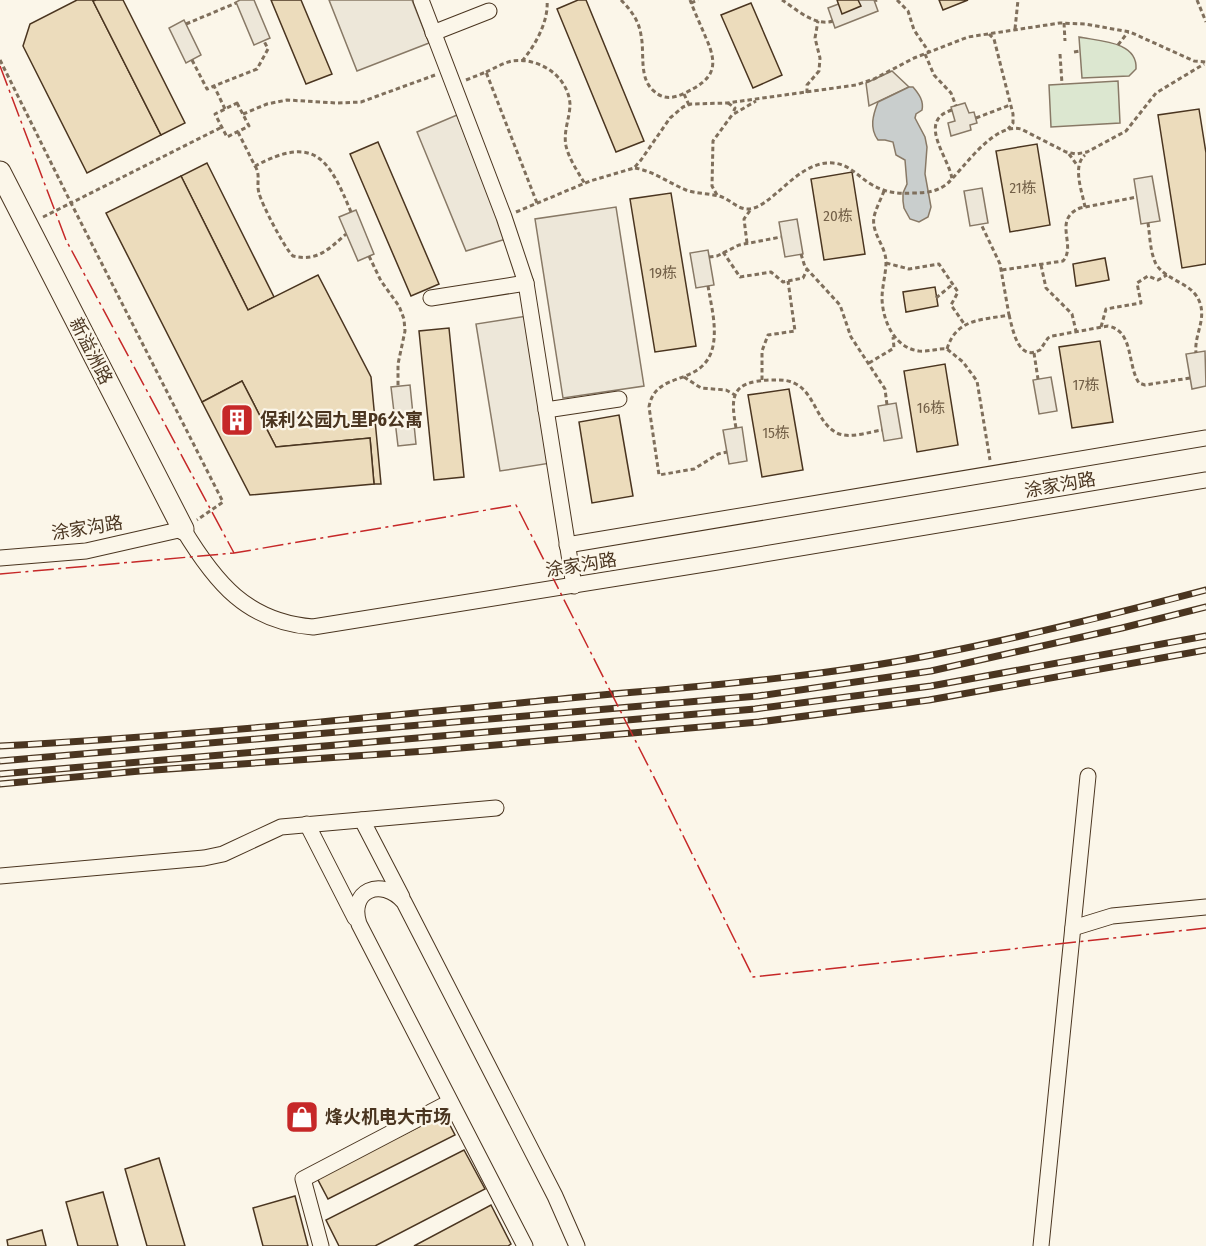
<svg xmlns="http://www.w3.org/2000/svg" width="1206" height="1246" font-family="'Fira Sans Condensed','Noto Sans SC',sans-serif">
  <rect width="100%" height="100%" fill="#fbf6e9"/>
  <g fill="#dce7d0" stroke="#887966" stroke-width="1.5">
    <path d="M1079 37C1098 41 1138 41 1136 69L1129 76 1082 78Z"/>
    <path d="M1118 81 1120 123 1051 127 1049 85Z"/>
  </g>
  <g fill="#ede7d9" stroke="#887966" stroke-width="1.5">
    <path d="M240 0H254L270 38 254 45 236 2Z"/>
    <path d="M329 0H412L429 43 357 71Z"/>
    <path d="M849 0H874L878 11 835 28 828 8Z"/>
    <path d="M184 20 201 55 186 63 169 28Z"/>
    <path d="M892 71 909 87 869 106 866 83Z"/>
    <path d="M965 103 969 113 974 112 977 123 970 125 971 130 951 136 948 123 955 121 951 107Z"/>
    <path d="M457 115 506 239 466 251 417 132Z"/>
    <path d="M1152 176 1160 221 1141 224 1134 179Z"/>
    <path d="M982 188 988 223 970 226 964 191Z"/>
    <path d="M616 207 644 386 563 398 535 219Z"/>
    <path d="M356 210 374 254 358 261 339 217Z"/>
    <path d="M797 219 803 254 785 257 779 222Z"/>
    <path d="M708 250 714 285 696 288 690 253Z"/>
    <path d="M527 316 551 463 500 471 476 324Z"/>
    <path d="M1205 351 1206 386 1192 389 1186 354Z"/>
    <path d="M1051 377 1057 411 1039 414 1033 380Z"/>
    <path d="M410 385 416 444 398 446 391 387Z"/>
    <path d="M896 403 902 438 884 441 878 406Z"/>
    <path d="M742 427 747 461 729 464 723 430Z"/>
  </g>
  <path fill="#c9cecd" stroke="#887966" stroke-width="1.5" d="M909 87H913C919 94 924 101 922 110L916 114 915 118 925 137 927 147 925 174 931 207 928 217 919 222 910 219 904 208 903 201V193L907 184 905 160 896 155 893 142 885 140H878C869 128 873 115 878 102Z"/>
  <g fill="#ecdcbc" stroke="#4a3520" stroke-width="1.5">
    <path d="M77 0H96L93 1 161 135 87 173 23 46 30 24Z"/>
    <path d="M96 0H123L185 123 161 135 93 1Z"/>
    <path d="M271 0H301L332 74 306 84Z"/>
    <path d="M578 0H586L644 141 616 152 557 9Z"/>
    <path d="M837 0H858L861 6 842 14Z"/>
    <path d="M939 0H968L943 10Z"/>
    <path d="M751 3 782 75 753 88 721 15Z"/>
    <path d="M1199 109 1206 153V264L1182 268 1158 115Z"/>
    <path d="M378 142 439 284 411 296 350 154Z"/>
    <path d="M1037 144 1050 225 1010 232 996 151Z"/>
    <path d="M207 163 274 297 248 310 181 176Z"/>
    <path d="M852 172 865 254 824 260 811 179Z"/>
    <path d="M181 176 248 310 318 275 371 377 381 484H374L370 438 276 447 242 381 202 402 106 213Z"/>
    <path d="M671 193 696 346 655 352 630 199Z"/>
    <path d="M1105 258 1109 280 1076 286 1073 264Z"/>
    <path d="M935 287 938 306 906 312 903 292Z"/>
    <path d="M449 328 464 477 434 480 419 331Z"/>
    <path d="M1100 341 1113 422 1072 428 1059 347Z"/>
    <path d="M945 364 958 445 917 452 904 371Z"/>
    <path d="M242 381 276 447 370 438 374 484 250 495 202 402Z"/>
    <path d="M789 389 803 470 762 477 748 395Z"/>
    <path d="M619 415 633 496 592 503 579 422Z"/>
    <path d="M444 1114 455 1135 328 1199 317 1178Z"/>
    <path d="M464 1150 485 1189 375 1246H339L326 1220Z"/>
    <path d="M159 1158 185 1246H147L125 1169Z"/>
    <path d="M103 1192 118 1246H78L66 1202Z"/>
    <path d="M295 1196 308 1246H263L253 1208Z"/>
    <path d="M491 1205 511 1244 508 1246H414Z"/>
    <path d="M42 1230 46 1246H8L7 1240Z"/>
  </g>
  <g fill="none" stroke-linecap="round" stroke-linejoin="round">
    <defs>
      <g id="street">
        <path d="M421 0 504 217 526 283 574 586"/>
        <path d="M433 33 489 11"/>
        <path d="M431 298 526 283"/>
        <path d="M546 410 619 399"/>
        <path d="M567 545 1206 438"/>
        <path d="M0 558 86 551 183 529C215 582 247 622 313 627L717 562 1206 480"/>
        <path d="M362 820 402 897"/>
        <path d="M307 824 355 918"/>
        <path d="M0 876 204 858 223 854 281 827 496 808"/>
        <path d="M1073 928 1112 916 1206 907"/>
        <path d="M321 1246 303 1179 450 1102"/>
        <path d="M525 1246 359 924C348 891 381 876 404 902L555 1196 577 1246"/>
        <path d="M1041 1246 1088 776"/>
      </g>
      <path id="secondary" d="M0 172 183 529"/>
    </defs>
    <use href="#street" stroke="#4a3520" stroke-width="17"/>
    <use href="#secondary" stroke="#4a3520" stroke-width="23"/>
    <g stroke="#7f6f5c" stroke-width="3" stroke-dasharray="4.5 3" stroke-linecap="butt">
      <path d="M621 0C631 10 639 21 641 35 645 54 638 79 655 92 664 100 675 98 685 93 714 79 719 67 706 38 701 26 695 13 690 0"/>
      <path d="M782 0C796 9 815 27 833 21"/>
      <path d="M897 0 908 11 914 30 929 52"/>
      <path d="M1197 0 1206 22"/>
      <path d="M875 1 877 0"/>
      <path d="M691 3 698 0"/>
      <path d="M1064 23 1065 41"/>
      <path d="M186 24 236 3"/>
      <path d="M1015 29 1018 0"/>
      <path d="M989 34 994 39 1013 114V123L1008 129"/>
      <path d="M1118 45 1128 32"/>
      <path d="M1074 52 1080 51"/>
      <path d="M925 54 934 75 951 93 956 106"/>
      <path d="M1060 54 1062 84"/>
      <path d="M0 60 71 203 222 127"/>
      <path d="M192 60 207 89 214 86"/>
      <path d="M522 61C535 46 549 21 547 0"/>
      <path d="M486 72C495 68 503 63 512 61 539 57 568 76 570 104 570 118 563 131 566 146 569 159 578 172 585 184"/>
      <path d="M466 80 486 72 537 203"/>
      <path d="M807 93V85L819 71 820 58 815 38 818 21"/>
      <path d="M684 94 689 105"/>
      <path d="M237 103 249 126 227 137 215 114Z"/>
      <path d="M728 103 735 108 733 113"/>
      <path d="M225 109 214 86 257 69 268 49 264 41"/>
      <path d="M952 110C916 121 949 157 952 179"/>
      <path d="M243 114 267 104 287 100 337 103 361 102 435 75"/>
      <path d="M976 118 1010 105"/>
      <path d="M238 132 255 166C315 134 329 159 351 212"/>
      <path d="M1069 154 1077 165"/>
      <path d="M255 166C261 175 256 183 259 193 262 205 285 249 293 256 317 262 329 249 346 234"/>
      <path d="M635 168C653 171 669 183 686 190 697 194 710 193 722 197 730 200 737 208 746 209 771 211 796 160 833 163 848 164 857 175 869 183 883 192 896 194 912 193 926 193 936 192 947 184 964 168 994 122 1021 129L1066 152 1076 154 1087 152 1126 131 1156 93 1204 64"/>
      <path d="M884 191C881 199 876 208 874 217 871 233 886 246 886 262 886 274 882 286 882 299 883 322 895 348 919 351 929 352 938 348 947 349L963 362 977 381 990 460"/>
      <path d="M717 195 712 186 713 141 732 115 756 101"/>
      <path d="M1085 207C1082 191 1072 166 1085 155"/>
      <path d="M516 212 590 181 634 168 641 160 670 118 683 107 691 104 727 103 856 85 874 79 914 58 968 37 1060 23 1085 24 1130 32 1194 61 1206 62"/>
      <path d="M43 217 71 203 223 502 197 520"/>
      <path d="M1148 223C1150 236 1150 252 1156 264 1167 282 1193 282 1200 303 1206 321 1194 335 1196 353"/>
      <path d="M747 243 744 219 751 209"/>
      <path d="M723 252 740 277 771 272 783 282 803 278 807 270"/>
      <path d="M801 254 805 267 840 305 851 337 885 389 887 405"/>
      <path d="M369 256 381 281 399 306 404 319 405 331 398 364V386"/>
      <path d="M709 257 717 256 739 245 781 237"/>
      <path d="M886 263 909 269 939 264 958 292 951 305 965 325"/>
      <path d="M1041 265 1046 288 1072 314 1076 331"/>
      <path d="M1002 270 1063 261C1077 245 1052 220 1080 208L1137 197"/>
      <path d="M708 286C711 305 717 326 713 346 704 388 655 369 649 407L659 475 694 469 718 454 727 452"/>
      <path d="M936 298 953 284"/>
      <path d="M1009 315C1013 330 1018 362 1040 350L1048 338 1052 336 1108 326C1134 331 1127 365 1139 383L1145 385 1190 378"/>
      <path d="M1101 327 1106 309 1141 303 1137 283 1148 276 1158 280 1167 275"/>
      <path d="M947 349C956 318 983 320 1009 315L1000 264 981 224"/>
      <path d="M1034 353 1038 379"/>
      <path d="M869 363 894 348 893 337"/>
      <path d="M684 377 701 388 726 390 735 395"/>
      <path d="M762 380V351L768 335 795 331 788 281"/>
      <path d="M736 428C730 395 732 382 769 380 778 380 787 379 796 384 815 394 817 423 837 433 849 439 869 432 882 430"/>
    </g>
    <use href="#street" stroke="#fbf6e9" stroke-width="15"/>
    <use href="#secondary" stroke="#fbf6e9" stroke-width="21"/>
    <defs>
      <g id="rail">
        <path d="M0 746C187 736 375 717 561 699 685 687 810 679 932 655 1024 637 1115 614 1206 590"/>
        <path d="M0 761 758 696 931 671 1122 628 1206 607"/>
        <path d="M0 774 755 709 931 686 1206 636"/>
        <path d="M0 784 140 771 426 751 759 722 929 700 1206 650"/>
      </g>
    </defs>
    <use href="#rail" stroke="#4a3520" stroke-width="7"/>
    <use href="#rail" stroke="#fbf6e9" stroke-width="4.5" stroke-dasharray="14" stroke-linecap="butt"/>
    <g stroke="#c62828" stroke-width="1.5" stroke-dasharray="21 4.5 3 4.5" stroke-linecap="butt">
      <path d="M0 66 66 240 234 553"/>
      <path d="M0 574 234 553 516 505 664 797 753 977 1206 928"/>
    </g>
  </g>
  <defs>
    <symbol id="building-square" viewBox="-11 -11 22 22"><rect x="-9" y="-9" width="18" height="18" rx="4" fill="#c62828" stroke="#fbf6e9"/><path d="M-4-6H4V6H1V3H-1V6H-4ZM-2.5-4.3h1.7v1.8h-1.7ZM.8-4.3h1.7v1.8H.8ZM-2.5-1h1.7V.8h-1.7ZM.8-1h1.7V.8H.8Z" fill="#fff"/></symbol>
    <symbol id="shop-square" viewBox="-11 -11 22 22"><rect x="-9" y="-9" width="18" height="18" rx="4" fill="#c62828" stroke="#fbf6e9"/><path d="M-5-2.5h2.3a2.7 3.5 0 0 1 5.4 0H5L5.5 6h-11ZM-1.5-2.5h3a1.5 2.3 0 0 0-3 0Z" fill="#fff"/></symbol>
  </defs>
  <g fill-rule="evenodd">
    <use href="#building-square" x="218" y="401" width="38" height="38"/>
    <use href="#shop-square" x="283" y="1098" width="38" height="38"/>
  </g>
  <g text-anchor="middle" stroke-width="4.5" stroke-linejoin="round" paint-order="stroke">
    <g font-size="15" fill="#725f47">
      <text x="1023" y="193">21栋</text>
      <text x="838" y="221">20栋</text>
      <text x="663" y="278">19栋</text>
      <text x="1086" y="390">17栋</text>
      <text x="931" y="413">16栋</text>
      <text x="776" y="438">15栋</text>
    </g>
    <g font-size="18" fill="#4a3520" stroke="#fbf6e9">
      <text transform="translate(91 351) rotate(63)" y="6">新溢洲路</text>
      <text transform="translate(1060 485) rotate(-10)" y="6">涂家沟路</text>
      <text transform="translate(87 528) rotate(-9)" y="6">涂家沟路</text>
      <text transform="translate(581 565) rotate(-9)" y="6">涂家沟路</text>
    </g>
    <g font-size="18" font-weight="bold" fill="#4a3520" stroke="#fbf6e9" text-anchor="start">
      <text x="260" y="426">保利公园九里P6公寓</text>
      <text x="325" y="1123">烽火机电大市场</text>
    </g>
  </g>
</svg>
